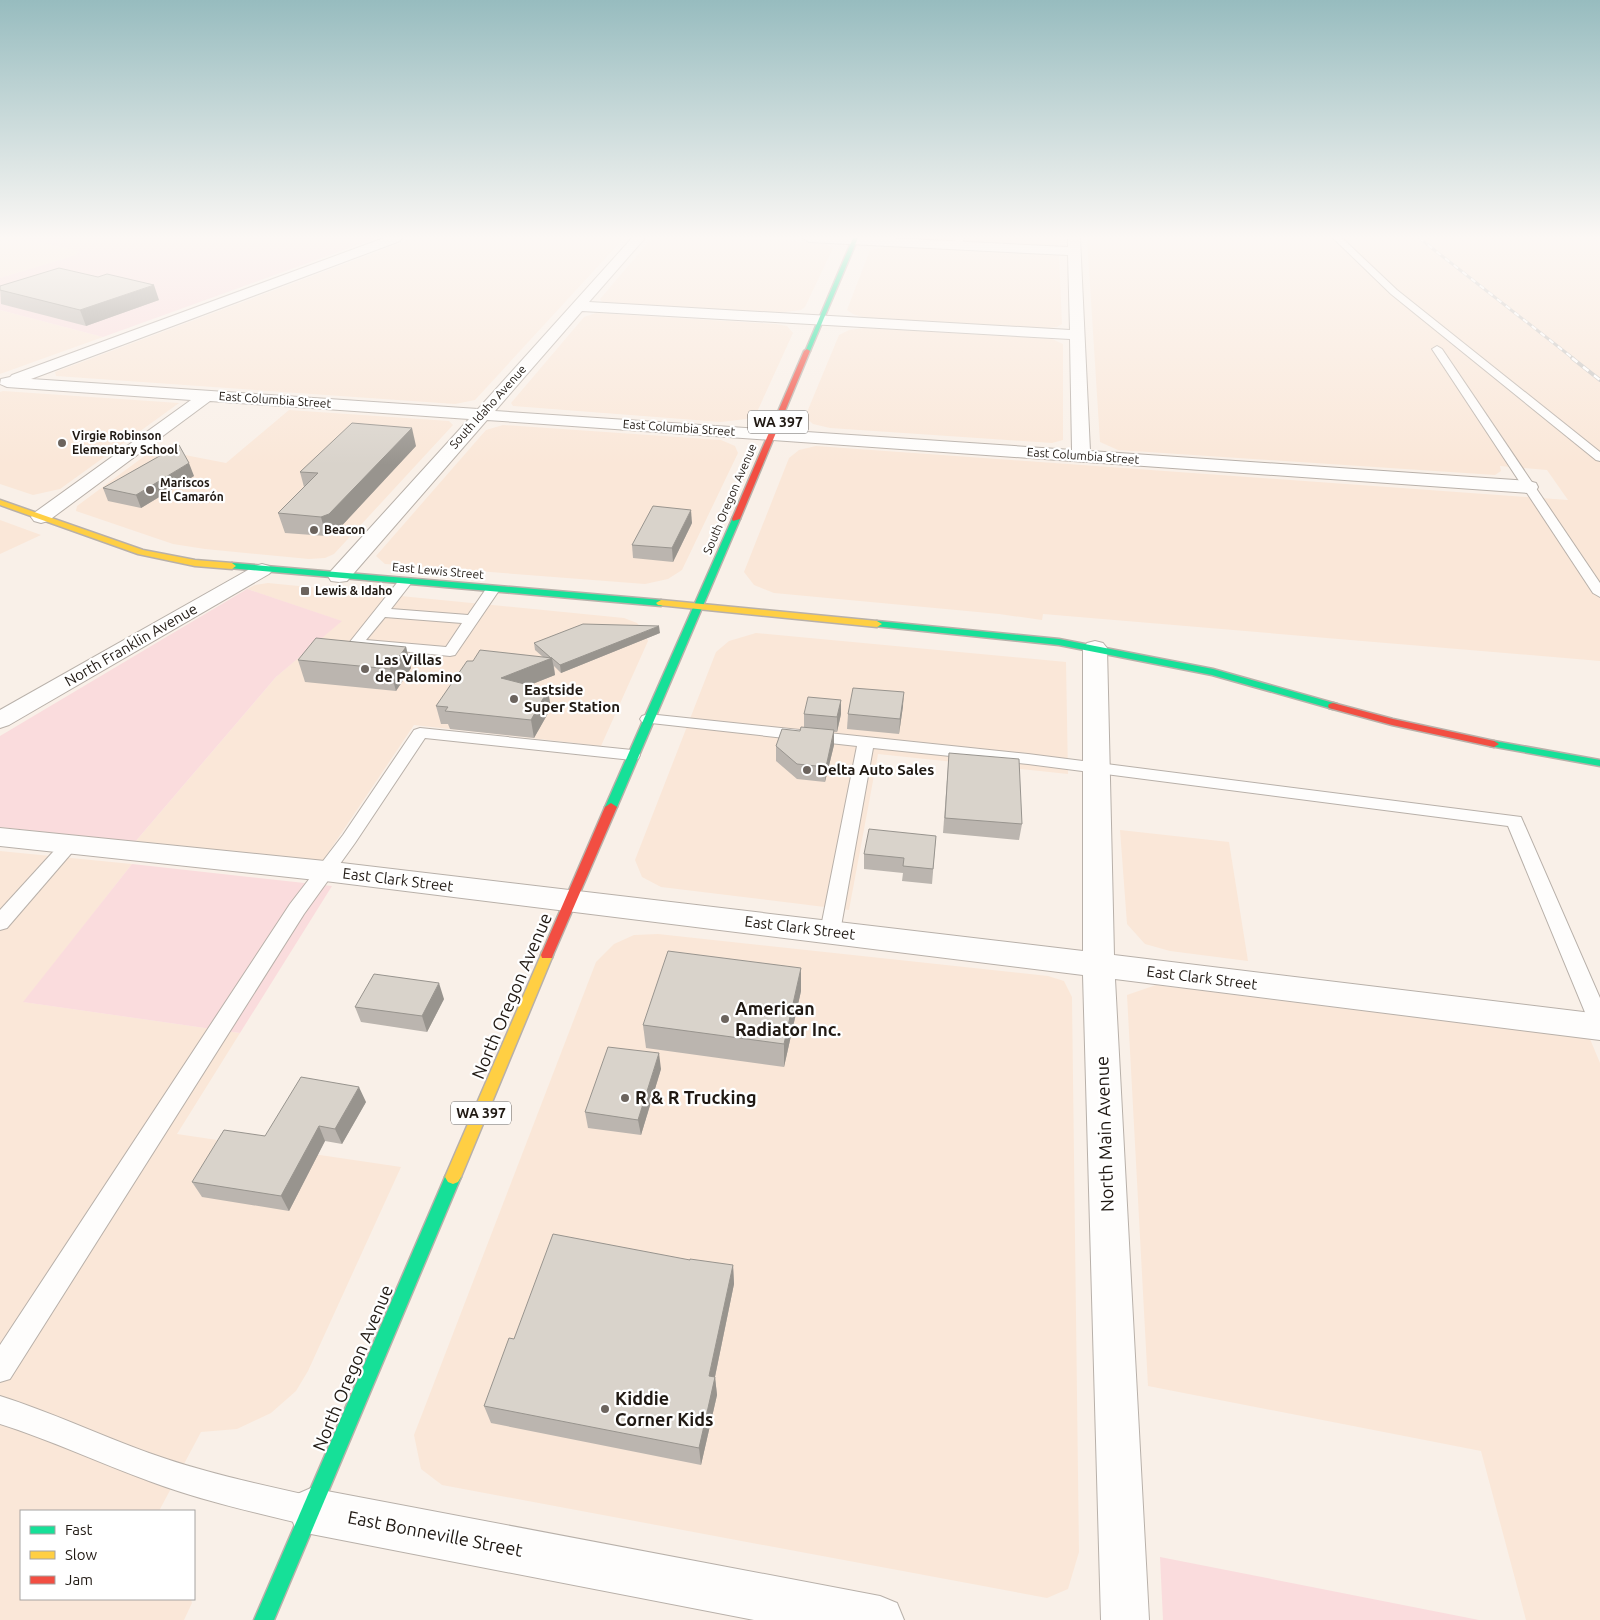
<svg xmlns="http://www.w3.org/2000/svg" width="1600" height="1620" font-family="Ubuntu,sans-serif">
  <rect width="100%" height="100%" fill="#f9f0e8"/>
  <g fill="#fae7d8">
    <path d="M0 238H22L79 250 76 255 0 278Z"/>
    <path d="M414 238H624L475 400 455 404 56 376 55 372Z"/>
    <path d="M652 238H725L815 242 827 245 833 248 805 307 801 310 777 313 602 302 600 299Z"/>
    <path d="M905 238H1060V243L1050 246Z"/>
    <path d="M1087 238H1600V661L1043 614 1042 620 999 614 774 593 754 585 744 572 789 458 799 450 816 446 1568 500 1547 470 1500 466 1501 471 1495 475 1118 450 1100 442Z"/>
    <path d="M890 246 1052 254 1059 256 1062 324 1057 327 1048 328 865 318 853 314 847 310 870 250Z"/>
    <path d="M0 310 103 337 0 374Z"/>
    <path d="M596 313 776 324 787 326 793 333 757 412 746 419 721 422 513 406 511 403 584 317Z"/>
    <path d="M864 328 1052 339 1063 344V440L1052 443 830 428 813 424 805 417 839 335 849 330Z"/>
    <path d="M3 391 179 403 60 489 33 495 0 484V392Z"/>
    <path d="M289 410 449 421 453 425 334 554 325 558 309 559 205 549 173 544 76 511 77 506 154 449 226 463Z"/>
    <path d="M503 425 721 440 735 446 738 453 682 570 668 579 645 584 385 564 376 556 486 430Z"/>
    <path d="M0 520 41 535 0 554Z"/>
    <path d="M268 583 624 618 637 623 644 631 648 641 601 746 414 725 322 862 135 842 276 677 341 621 247 589 255 585Z"/>
    <path d="M756 633 1066 662 1068 774 878 754 849 910 661 887 642 877 635 860 716 652 729 641Z"/>
    <path d="M1120 830 1229 842 1248 961 1170 951 1145 944 1127 924Z"/>
    <path d="M0 851 132 864 24 1002 240 1033 177 1134 401 1167 308 1371 296 1391 271 1413 237 1429 201 1432 159 1511H21V1599H191L192 1603 184 1620H0Z"/>
    <path d="M658 934 1048 976 1064 981 1072 997 1079 1552 1068 1589 1047 1598 442 1485 421 1469 414 1435 596 962 614 944 634 935Z"/>
    <path d="M1156 985 1590 1039 1600 1063V1620H1526L1481 1451 1148 1386 1127 995Z"/>
  </g>
  <g fill="#fadcdd">
    <path d="M20 238H377L103 337 0 310V278L76 255 79 251Z"/>
    <path d="M247 589 342 621 276 677 135 842 0 827V736Z"/>
    <path d="M132 864 332 886 240 1033 23 1002Z"/>
    <path d="M1160 1557 1479 1620H1163Z"/>
  </g>
  <g fill="none" stroke-linecap="round" stroke-linejoin="round">
    <defs>
      <g id="lane">
        <path d="M956 238H964L961 247 954 245Z"/>
        <path d="M1333 238H1342L1397 290 1600 452V461L1596 460 1391 294Z"/>
        <path d="M1437 346 1442 349 1600 583V597L1593 593 1432 349Z"/>
        <path d="M405 578 412 582 391 609 468 615 488 586H498L500 589 455 655 450 656 351 646 349 643 400 579ZM385 617 462 623 446 647 366 640Z"/>
        <path d="M648 714 1028 754 1521 817 1600 998V1030L1593 1028 1589 1022 1508 826 1028 764 873 748 840 932 837 937 830 939 823 937 820 932 857 746 642 722 640 719 642 716Z"/>
        <path d="M420 728 632 750 638 751 640 755 638 759 632 760 425 738 355 843 304 914 10 1379 0 1382V1345L290 904 343 835 414 730Z"/>
        <path d="M69 839 75 841 78 845 75 849 7 928 0 930V910L63 841Z"/>
        <path d="M0 1396C51 1412 99 1435 149 1453 202 1472 257 1484 311 1496L321 1501 326 1511 321 1521 311 1526C257 1513 202 1501 149 1481 99 1463 51 1440 0 1424Z"/>
      </g>
      <g id="street">
        <path d="M384 238H402L400 241 31 379 478 409 632 238H645L589 302 1070 330 1068 255 809 242 803 238H888L1068 247V238H1080L1090 451 1529 481 1536 483 1538 487 1536 491 1529 493 487 420 347 581 339 582 331 581 328 576 331 571 469 419 210 401 48 521 41 523 34 521 31 517 34 513 191 400 7 387 0 384 1 379 10 377 12 375ZM582 311 1070 339 1072 450 495 411Z"/>
        <path d="M262 564 269 566 273 570 269 574 9 725 0 728V710L255 566Z"/>
        <path d="M1095 641 1103 643 1107 648 1114 955 1600 1014V1040L1115 979 1149 1620H1101L1083 975 325 881 0 846V828L325 861 1083 951V648L1087 643Z"/>
        <path d="M311 1488 880 1596 897 1603 904 1620H754L311 1534 295 1527 288 1511 295 1495Z"/>
      </g>
      <g id="fast">
        <path d="M853 238H858L810 351 805 352Z"/>
        <path d="M733 517 740 519 617 807 611 811 607 810 605 807Z"/>
        <path d="M232 563 661 600 666 603 661 606 229 568 228 566Z"/>
        <path d="M877 621 1059 639 1213 669 1337 704 1338 706 1333 709 1212 675 1059 645 874 626V622Z"/>
        <path d="M1494 741 1600 760V766L1490 746 1489 744 1490 742Z"/>
        <path d="M453 1170 458 1172 461 1177 274 1620H254L445 1177 448 1172Z"/>
      </g>
      <g id="slow">
        <path d="M0 500 143 550 195 560 232 563 236 566 232 569 195 566 138 554 0 505Z"/>
        <path d="M661 600 877 621 882 624 877 627 658 605 656 603Z"/>
        <path d="M547 950 552 952 553 955 461 1177 458 1182 453 1184 448 1182 445 1177 541 955 542 952Z"/>
      </g>
      <g id="jam">
        <path d="M807 349 810 351 740 519 733 521 732 519 804 351Z"/>
        <path d="M1333 703 1393 719 1494 741 1499 744 1494 747 1392 725 1329 708 1328 706 1329 704Z"/>
        <path d="M611 803 617 807 553 955 552 958H542L541 955 605 807Z"/>
      </g>
    </defs>
    <use href="#lane" stroke="#b8b0a9" stroke-width="2"/>
    <use href="#street" stroke="#b8b0a9" stroke-width="2"/>
    <use href="#fast" stroke="#b8b0a9" stroke-width="3"/>
    <use href="#slow" stroke="#b8b0a9" stroke-width="3"/>
    <use href="#jam" stroke="#b8b0a9" stroke-width="3"/>
    <use href="#lane" fill="#fefdfc" fill-rule="evenodd"/>
    <use href="#street" fill="#fefdfc" fill-rule="evenodd"/>
    <use href="#fast" fill="#16e098" fill-rule="evenodd"/>
    <use href="#slow" fill="#ffcf43" fill-rule="evenodd"/>
    <use href="#jam" fill="#f24e42" fill-rule="evenodd"/>
    <defs>
      <path id="rail-far1" d="M1419 238 1574 359"/>
      <path id="rail" d="M1572 358 1600 380"/>
    </defs>
    <use href="#rail-far1" stroke="#c7c5c2" stroke-width="3"/>
    <use href="#rail" stroke="#c7c5c2" stroke-width="4"/>
    <use href="#rail-far1" stroke="#fff" stroke-width="2" stroke-dasharray="5.5" stroke-linecap="butt"/>
    <use href="#rail" stroke="#fff" stroke-width="2.5" stroke-dasharray="7" stroke-linecap="butt"/>
  </g>
  <g fill="#bbb5af">
    <path d="M0 286 159 300 86 326 1 304Z"/>
    <path d="M416 446 335 533 326 536 285 533 278 513 304 487 300 472Z"/>
    <path d="M194 476 141 508 108 501 103 488Z"/>
    <path d="M692 523 673 562 633 558 632 545Z"/>
    <path d="M660 633 561 673 554 666 555 675 530 685 551 708 534 738 450 729 448 724H441L436 706 473 661 543 657 535 650 534 643Z"/>
    <path d="M406 647 411 668 396 691 305 682 298 660Z"/>
    <path d="M841 700V714L837 732H834V745L825 782 797 779 776 761V746L800 731 804 727V714Z"/>
    <path d="M903 706 899 734 847 729 848 714Z"/>
    <path d="M949 753 1022 824 1019 840 943 833Z"/>
    <path d="M936 836 932 884 902 881 903 873 864 869V854Z"/>
    <path d="M801 968V991L784 1067 646 1048 643 1025Z"/>
    <path d="M444 999 427 1032 361 1022 355 1007Z"/>
    <path d="M661 1069 641 1135 588 1128 585 1112Z"/>
    <path d="M366 1102 342 1144 325 1141 289 1211 202 1197 192 1182Z"/>
    <path d="M733 1265 734 1284 715 1377 717 1395 701 1465 491 1423 484 1406 514 1339Z"/>
  </g>
  <g fill="#98948e">
    <path d="M154 285 159 300 86 326 80 310Z"/>
    <path d="M412 428 416 446 335 533 326 536 321 517Z"/>
    <path d="M189 463 194 476 141 508 136 495Z"/>
    <path d="M691 510 692 523 673 562 672 548Z"/>
    <path d="M659 626 660 633 561 673 560 665Z"/>
    <path d="M406 647 411 668 396 691 390 669Z"/>
    <path d="M552 658 555 675 505 695 501 678Z"/>
    <path d="M548 690 551 708 534 738 531 720Z"/>
    <path d="M904 692 903 706 899 734 900 719Z"/>
    <path d="M841 700V714L837 732V717Z"/>
    <path d="M834 730V745L825 782 826 767Z"/>
    <path d="M801 968V991L784 1067V1044Z"/>
    <path d="M439 983 444 999 427 1032 422 1016Z"/>
    <path d="M659 1053 661 1069 641 1135 638 1120Z"/>
    <path d="M359 1087 366 1102 342 1144 335 1129Z"/>
    <path d="M319 1126 325 1141 289 1211 281 1196Z"/>
    <path d="M733 1265 734 1284 712 1391 715 1377 717 1395 701 1465 699 1448 709 1376Z"/>
  </g>
  <g fill="#d9d3cb" stroke="#98948e">
    <path d="M59 268 98 277 107 274 154 285 80 310 0 290V286Z"/>
    <path d="M352 423 412 428 329 514 321 517 278 513 318 473 300 472Z"/>
    <path d="M179 445 189 463 136 495 103 488Z"/>
    <path d="M653 506 691 510 672 548 632 545Z"/>
    <path d="M583 624 659 626 560 665 553 659 552 658H551L534 643Z"/>
    <path d="M316 638 406 647 390 669 298 660Z"/>
    <path d="M480 650 552 658 501 678 548 690 531 720 445 711 448 707 436 706 467 661H473Z"/>
    <path d="M853 688 904 692 900 719 848 714Z"/>
    <path d="M808 697 841 700 837 717 804 714Z"/>
    <path d="M801 727 834 730 826 767 797 764 776 746 782 729 800 731Z"/>
    <path d="M949 753 1019 759 1022 824 945 818Z"/>
    <path d="M869 829 936 836 933 869 903 866 904 858 864 854Z"/>
    <path d="M668 951 801 968 784 1044 643 1025Z"/>
    <path d="M374 974 439 983 422 1016 355 1007Z"/>
    <path d="M608 1047 659 1053 638 1120 585 1112Z"/>
    <path d="M301 1077 359 1087 335 1129 319 1126 281 1196 192 1182 224 1130 265 1136Z"/>
    <path d="M553 1234 690 1260V1259L733 1265 709 1376 715 1377 699 1448 484 1406 509 1338 514 1339Z"/>
  </g>
  <linearGradient id="sky" x2="0" y2="1"><stop stop-color="#97bcbf"/><stop offset="0.51" stop-color="#fcf8f5"/><stop offset="1" stop-color="#fcf8f5" stop-opacity="0"/></linearGradient>
  <rect width="1600" height="465" fill="url(#sky)"/>
  <g fill="#6c645e" stroke="#fff" stroke-width="2">
    <circle cx="62" cy="443" r="5"/>
    <circle cx="150" cy="490" r="5"/>
    <circle cx="314" cy="530" r="5"/>
    <rect x="300" y="586" width="10" height="10" rx="2.5"/>
    <circle cx="365" cy="669" r="5"/>
    <circle cx="514" cy="699" r="5"/>
    <circle cx="807" cy="770" r="5"/>
    <circle cx="725" cy="1019" r="5"/>
    <circle cx="625" cy="1098" r="5"/>
    <circle cx="605" cy="1409" r="5"/>
  </g>
  <g text-anchor="middle" stroke-width="4.5" stroke-linejoin="round" paint-order="stroke">
    <g font-size="12" fill="#201913" stroke="#fff">
      <text transform="translate(275 400) rotate(4)" y="4">East Columbia Street</text>
      <text transform="translate(488 407) rotate(-48)" y="4">South Idaho Avenue</text>
      <text transform="translate(679 428) rotate(4)" y="4">East Columbia Street</text>
      <text transform="translate(1083 456) rotate(4)" y="4">East Columbia Street</text>
      <text transform="translate(730 499) rotate(-67)" y="4">South Oregon Avenue</text>
      <text transform="translate(438 571) rotate(5)" y="4">East Lewis Street</text>
    </g>
    <g font-size="12" font-weight="bold" fill="#201913" stroke="#fff" text-anchor="start">
      <text x="72" y="440">Virgie Robinson<tspan x="72" dy="14">Elementary School</tspan></text>
      <text x="160" y="487">Mariscos<tspan x="160" dy="14">El Camarón</tspan></text>
      <text x="324" y="534">Beacon</text>
      <text x="315" y="595">Lewis &amp; Idaho</text>
    </g>
    <g fill="#fff" stroke="#635e5a" stroke-width="1">
      <rect x="748" y="410.5" width="60" height="23" rx="4"/>
      <rect x="451" y="1101.5" width="60" height="23" rx="4"/>
    </g>
    <g font-size="14" font-weight="bold" fill="#201913">
      <text x="778" y="427">WA 397</text>
      <text x="481" y="1118">WA 397</text>
    </g>
    <g font-size="15" fill="#201913" stroke="#fff">
      <text transform="translate(131 645) rotate(-30)" y="5">North Franklin Avenue</text>
      <text transform="translate(398 880) rotate(7)" y="5">East Clark Street</text>
      <text transform="translate(800 928) rotate(7)" y="5">East Clark Street</text>
      <text transform="translate(1202 978) rotate(7)" y="5">East Clark Street</text>
    </g>
    <g font-size="15" font-weight="bold" fill="#201913" stroke="#fff" text-anchor="start">
      <text x="375" y="665">Las Villas<tspan x="375" dy="17">de Palomino</tspan></text>
      <text x="524" y="695">Eastside<tspan x="524" dy="17">Super Station</tspan></text>
      <text x="817" y="775">Delta Auto Sales</text>
    </g>
    <g font-size="18" fill="#201913" stroke="#fff">
      <text transform="translate(512 996) rotate(-67)" y="6">North Oregon Avenue</text>
      <text transform="translate(1105 1134) rotate(-92)" y="6">North Main Avenue</text>
      <text transform="translate(353 1368) rotate(-67)" y="6">North Oregon Avenue</text>
      <text transform="translate(435 1534) rotate(11)" y="6">East Bonneville Street</text>
    </g>
    <g font-size="18" font-weight="bold" fill="#201913" stroke="#fff" text-anchor="start">
      <text x="735" y="1015">American<tspan x="735" dy="21">Radiator Inc.</tspan></text>
      <text x="635" y="1104">R &amp; R Trucking</text>
      <text x="615" y="1405">Kiddie<tspan x="615" dy="21">Corner Kids</tspan></text>
    </g>
  </g>
  <rect x="20" y="1510" width="175" height="90" fill="#ffffff" stroke="#a6a3a1"/>
  <rect x="30" y="1526" width="25" height="8" fill="#16e098" stroke="#a6a3a1"/>
  <text x="65" y="1535" font-size="15" fill="#201913">Fast</text>
  <rect x="30" y="1551" width="25" height="8" fill="#ffcf43" stroke="#a6a3a1"/>
  <text x="65" y="1560" font-size="15" fill="#201913">Slow</text>
  <rect x="30" y="1576" width="25" height="8" fill="#f24e42" stroke="#a6a3a1"/>
  <text x="65" y="1585" font-size="15" fill="#201913">Jam</text>
</svg>
